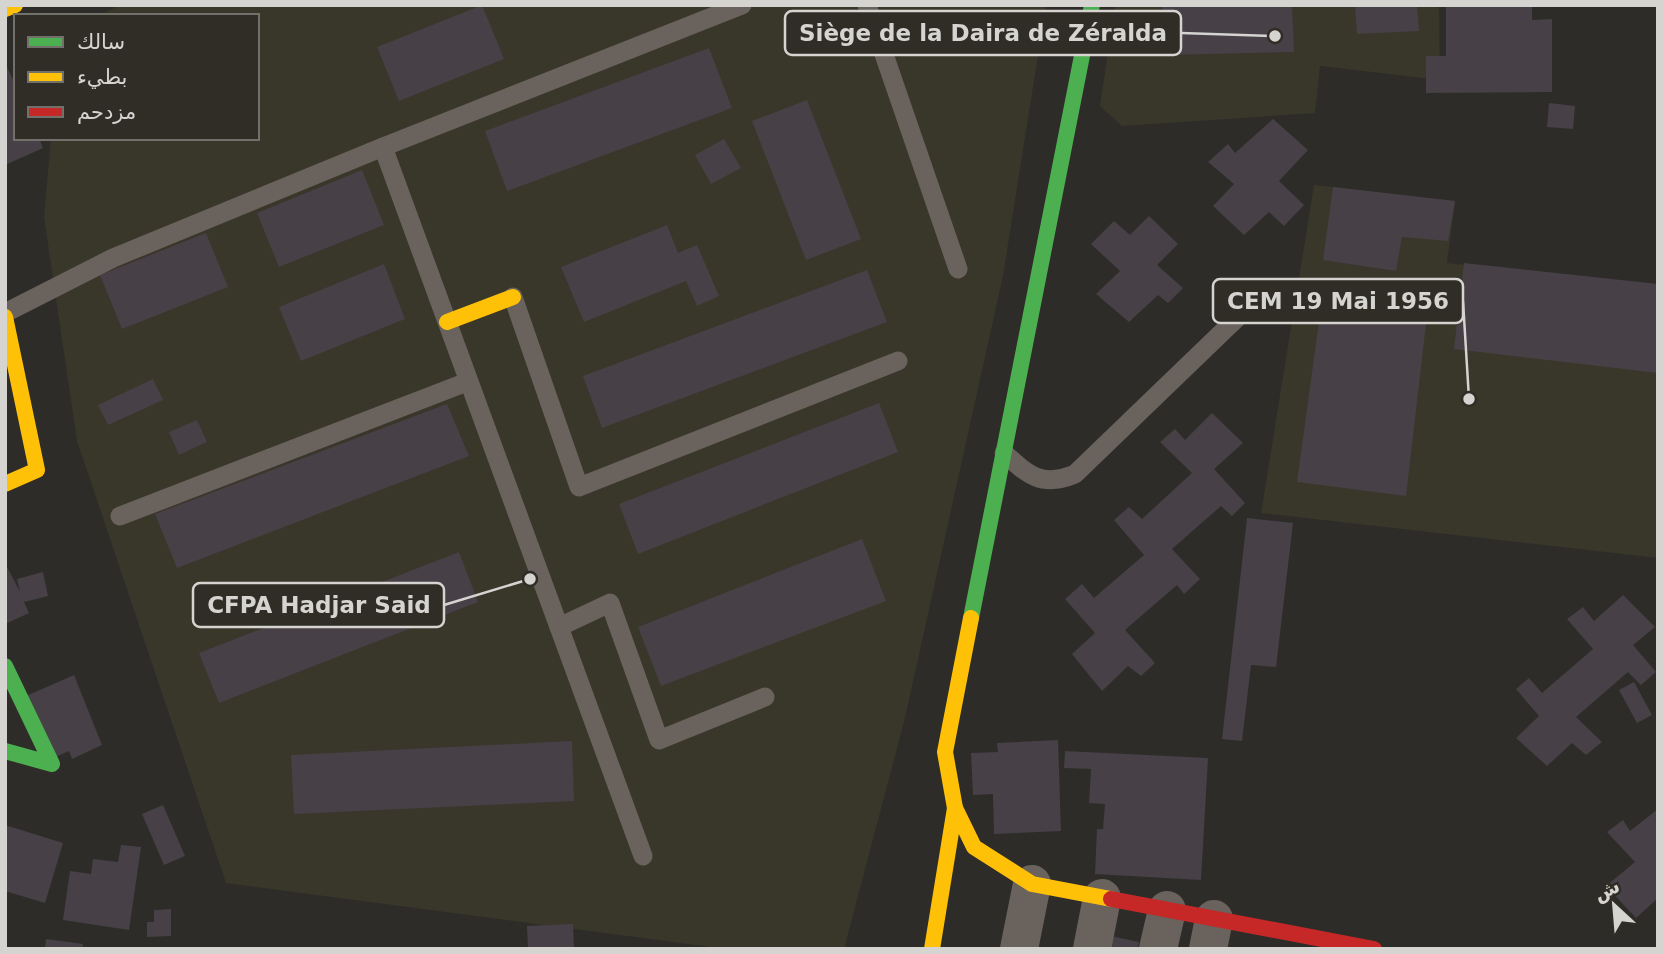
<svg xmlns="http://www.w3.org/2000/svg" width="1663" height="954" font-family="'DejaVu Sans','Noto Sans Arabic',sans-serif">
  <rect width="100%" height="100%" fill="#2d2c28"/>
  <g fill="#39362a">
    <path d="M121 5H1046L1003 276 905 718 844 949H726L226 883 77 441 44 217 51 138H257V16H97Z"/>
    <path d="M1115 5H1439L1440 80 1320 66 1315 113 1122 126 1100 106Z"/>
    <path d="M1314 185 1455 201 1447 263 1658 286V558L1261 513Z"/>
  </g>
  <g fill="#474047">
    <path d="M482 5 504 59 399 101 377 47Z"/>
    <path d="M1162 5H1292L1294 52 1163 55Z"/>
    <path d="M1355 5H1417L1419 31 1357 34Z"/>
    <path d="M1446 5H1532V20L1552 19V92L1426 93V56H1446Z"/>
    <path d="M709 48 732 108 507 191 485 131Z"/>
    <path d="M5 63 16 86V138H39L43 148 5 165Z"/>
    <path d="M807 100 861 239 806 260 752 121Z"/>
    <path d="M1549 103 1575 106 1573 129 1547 127Z"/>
    <path d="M1273 119 1308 150 1279 181 1304 205 1284 226 1269 212 1244 235 1213 206 1234 184 1208 162 1228 144 1235 153Z"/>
    <path d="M724 139 741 168 711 184 695 155Z"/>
    <path d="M362 170 384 225 279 267 257 213Z"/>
    <path d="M1333 187 1455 201 1448 241 1402 237 1396 271 1323 260Z"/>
    <path d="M1149 216 1178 244 1157 265 1183 288 1168 303 1158 295 1129 322 1096 294 1120 271 1091 244 1114 221 1130 235Z"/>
    <path d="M667 225 678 253 697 245 719 296 697 306 686 281 584 322 561 267Z"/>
    <path d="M206 233 228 287 122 329 100 275Z"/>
    <path d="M1464 263 1658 284V373L1454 349Z"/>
    <path d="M384 264 405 319 301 361 279 307Z"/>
    <path d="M867 270 887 322 602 428 583 376Z"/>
    <path d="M1320 314 1426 324 1406 496 1297 482Z"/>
    <path d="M153 379 163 400 108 425 98 405Z"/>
    <path d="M879 403 898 452 638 554 619 504Z"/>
    <path d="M447 404 469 456 177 568 155 514Z"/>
    <path d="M1212 413 1243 443 1214 469 1245 503 1232 516 1221 506 1172 549 1200 579 1184 594 1177 585 1125 630 1155 663 1141 676 1128 666 1102 691 1072 654 1095 633 1065 599 1082 584 1094 598 1144 555 1114 520 1129 507 1142 519 1192 473 1160 442 1175 429 1185 440Z"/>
    <path d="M197 420 207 442 179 455 169 432Z"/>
    <path d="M1247 518 1293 523 1276 667 1251 665 1242 741 1222 739Z"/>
    <path d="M862 539 886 601 661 686 638 627Z"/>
    <path d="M459 552 478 602 219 703 199 653Z"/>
    <path d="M5 563 20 592 17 579 43 572 48 596 24 602 29 613 5 624Z"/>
    <path d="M1623 595 1655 627 1633 645 1656 672 1641 685 1628 672 1576 717 1602 742 1586 755 1572 743 1547 766 1516 738 1539 716 1516 689 1529 678 1542 693 1593 649 1567 619 1583 607 1594 621Z"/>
    <path d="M74 675 102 745 72 759 69 751 44 762 17 700Z"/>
    <path d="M1634 682 1652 715 1637 723 1619 690Z"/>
    <path d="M1058 740 1061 831 994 834 993 794 973 795 971 753 998 752 997 743Z"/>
    <path d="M572 741 574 801 294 814 291 755Z"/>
    <path d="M1065 751 1208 758 1201 880 1095 874 1097 829H1103L1105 804 1089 803 1091 769 1064 768Z"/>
    <path d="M163 805 185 856 164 865 142 814Z"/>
    <path d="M1658 809V898L1636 918 1606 886 1635 862 1607 832 1623 820 1630 831Z"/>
    <path d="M5 825 63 843 45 903 5 891Z"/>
    <path d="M121 845 141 847 129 930 63 920 70 871 91 874 93 859 118 862Z"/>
    <path d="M171 909V936L147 937V922H154V910Z"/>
    <path d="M573 924 574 949H528L527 926Z"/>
    <path d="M1092 932 1139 942 1137 949H1088Z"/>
    <path d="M46 939 83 944 82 949H45Z"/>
  </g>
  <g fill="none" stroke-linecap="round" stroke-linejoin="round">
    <g stroke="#69625d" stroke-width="19">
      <path d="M867 5 958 269"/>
      <path d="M513 297 579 487 898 361"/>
      <path d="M5 313 113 258 383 147"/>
      <path d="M1004 453C1028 475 1042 488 1075 474L1239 316"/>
      <path d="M120 516 467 382"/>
      <path d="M559 627 610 603 659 740 765 697"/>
      <path d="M643 856 383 147 742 5"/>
    </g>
    <g stroke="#69625d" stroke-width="38">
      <path d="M1019 949 1032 884"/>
      <path d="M1092 949 1102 898"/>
      <path d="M1158 949 1167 910"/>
      <path d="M1208 949 1214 919"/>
    </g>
    <g stroke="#4caf50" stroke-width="16">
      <path d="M971 618 1092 5"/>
      <path d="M5 666 52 764 5 751"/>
    </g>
    <g stroke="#ffc107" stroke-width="16">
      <path d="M5 9 15 5"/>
      <path d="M5 317 37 470 5 484"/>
      <path d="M447 322 513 297"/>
      <path d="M971 618 945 752 955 808 974 847 1032 884 1111 899"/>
      <path d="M932 949 955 808"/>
    </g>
    <path stroke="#c62828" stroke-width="16" d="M1111 899 1374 949"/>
  </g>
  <path fill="none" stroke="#d5d4d0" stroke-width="2.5" d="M1275 36L1181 33M1469 399L1463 301M530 579L444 605"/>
  <g fill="#d5d4d0" stroke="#2f2d26" stroke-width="2.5">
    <circle cx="1275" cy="36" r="7"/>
    <circle cx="1469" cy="399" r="7"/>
    <circle cx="530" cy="579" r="7"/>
  </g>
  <g fill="#2f2d26" stroke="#d5d4d0" stroke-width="2.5">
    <rect x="785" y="11" width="396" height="44" rx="7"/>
    <rect x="1213" y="279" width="250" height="44" rx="7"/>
    <rect x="193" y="583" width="251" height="44" rx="7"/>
  </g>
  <g font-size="23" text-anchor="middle" font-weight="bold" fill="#d5d4d0">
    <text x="983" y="41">Siège de la Daira de Zéralda</text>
    <text x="1338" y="309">CEM 19 Mai 1956</text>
    <text x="319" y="613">CFPA Hadjar Said</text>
  </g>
  <rect width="1663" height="954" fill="none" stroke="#d5d4d0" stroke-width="14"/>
  <rect x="14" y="14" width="245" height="126" fill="#2f2d26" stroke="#71706a" stroke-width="2"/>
  <rect x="28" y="37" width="35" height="10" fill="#4caf50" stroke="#71706a" stroke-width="2"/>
  <text x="77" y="49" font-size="21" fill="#d5d4d0">سالك</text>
  <rect x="28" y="72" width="35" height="10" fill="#ffc107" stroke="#71706a" stroke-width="2"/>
  <text x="77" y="84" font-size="21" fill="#d5d4d0">بطيء</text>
  <rect x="28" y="107" width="35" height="10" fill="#c62828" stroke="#71706a" stroke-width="2"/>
  <text x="77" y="119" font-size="21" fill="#d5d4d0">مزدحم</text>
  <g transform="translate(1614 905) rotate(334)" stroke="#2f2d26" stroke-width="5" paint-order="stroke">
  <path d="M0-5L12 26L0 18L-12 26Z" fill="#d5d4d0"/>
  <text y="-10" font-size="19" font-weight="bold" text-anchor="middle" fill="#d5d4d0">ش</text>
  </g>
</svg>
